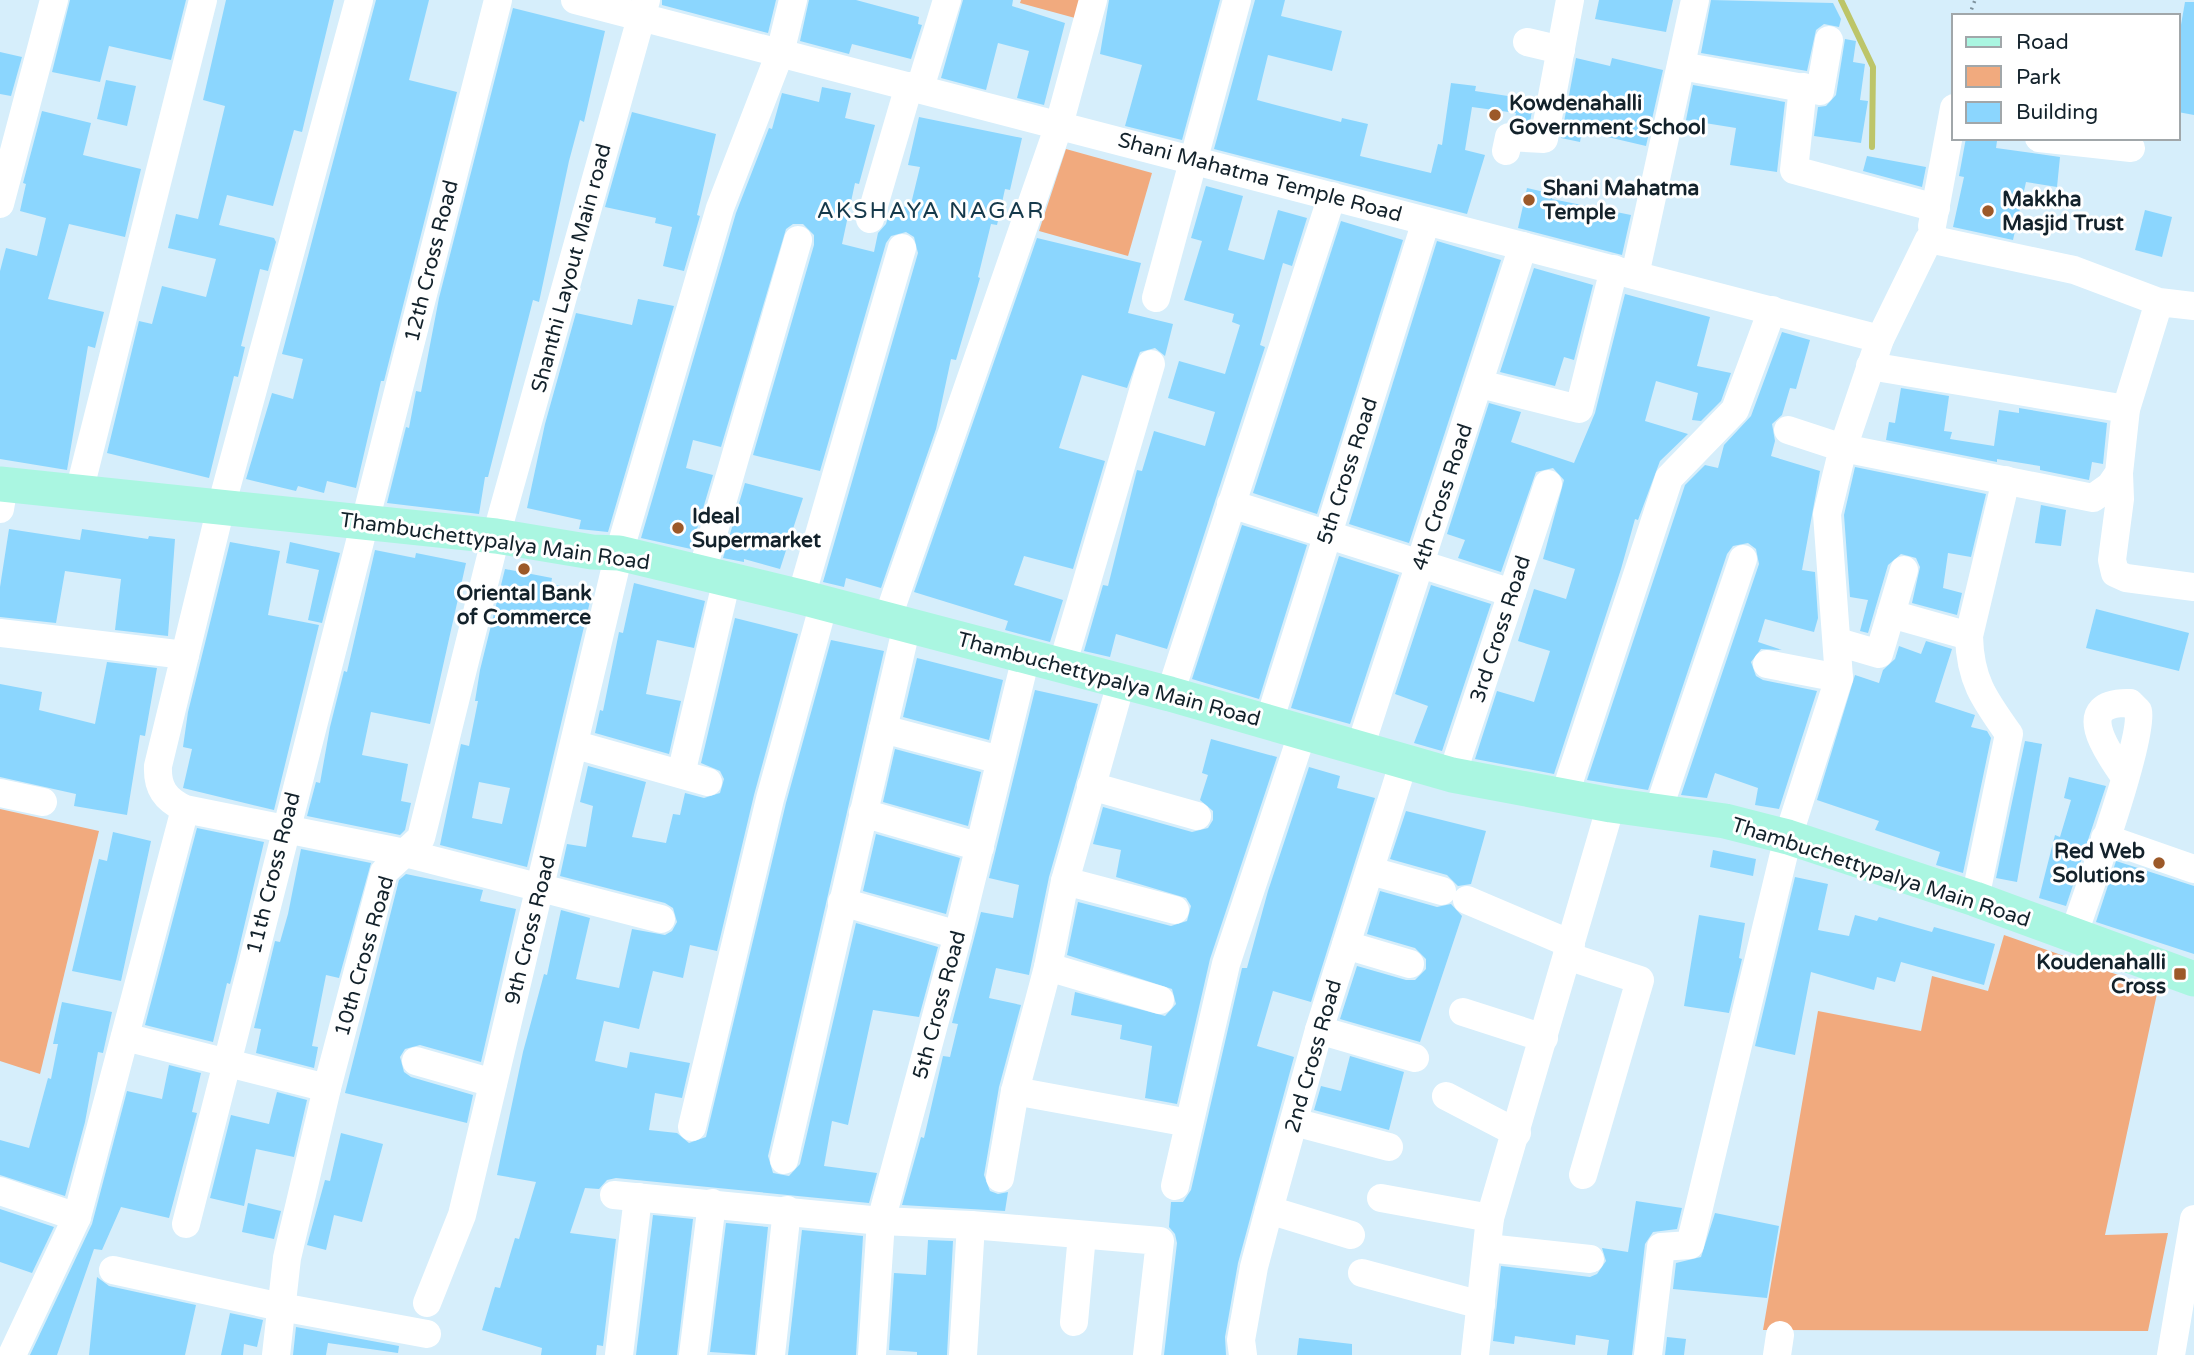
<svg xmlns="http://www.w3.org/2000/svg" width="2194" height="1355" font-family="'Varela Round',sans-serif">
  <rect width="100%" height="100%" fill="#d6eefb"/>
  <g fill="#f1aa7e">
    <path d="M1021 0H1080L1075 18 1020 3Z"/>
    <path d="M1066 149 1152 173 1128 256 1039 231Z"/>
    <path d="M0 809 99 831 40 1074 0 1061Z"/>
    <path d="M2004 935 2158 989 2105 1235 2168 1233 2148 1331 1763 1330 1818 1011 1921 1031 1932 976 1988 991Z"/>
  </g>
  <g fill="none" stroke-linecap="round" stroke-linejoin="round">
    <path stroke="#bdc569" stroke-width="6" d="M1841 0 1873 67 1872 147"/>
  </g>
  <g fill="#8bd6fe" fill-rule="evenodd">
    <path d="M70 0H186L171 60 109 46 100 82 52 72Z"/>
    <path d="M226 0H334L302 132 294 130 273 206 227 195 219 225 274 238 276 242 268 271 260 269 241 346 245 347 238 377 234 376 209 478 107 453 139 321 152 324 162 286 206 297 216 259 168 248 176 214 198 219 225 106 203 100Z"/>
    <path d="M376 0H429L409 80 457 92 384 381H381L356 488 327 481 324 493 298 486 296 491 246 479 272 393 293 399 303 359 282 354Z"/>
    <path d="M662 0H776L768 33 662 5Z"/>
    <path d="M809 0H856L919 17 918 24 922 25 911 59 852 44 849 54 800 41Z"/>
    <path d="M963 0H1013L1012 6 1065 23 1044 105 1017 98 1029 51 998 43 986 90 941 78Z"/>
    <path d="M1109 0H1220L1182 140 1125 126 1142 65 1100 54Z"/>
    <path d="M1255 0H1285L1281 16 1342 31 1332 71 1268 55 1257 100 1341 122 1342 118 1368 124 1360 156 1431 173 1438 144 1442 145 1451 83 1476 86 1475 91 1534 100 1530 122 1514 121 1516 113 1472 107 1465 150 1485 155 1467 214 1214 149Z"/>
    <path d="M1599 0H1673L1666 32 1595 19Z"/>
    <path d="M1711 0 1833 3 1841 19 1839 27 1824 24 1816 30 1807 71 1701 53Z"/>
    <path d="M2185 2H2194V115L2178 112V42Z"/>
    <path d="M513 8 605 31 584 122 580 120 569 161 539 302 533 300 488 477H485L479 514 387 503 406 427 409 428 416 391 421 392 439 298Z"/>
    <path d="M1845 39 1856 41 1853 62 1865 64 1860 100 1868 101 1861 143 1814 136 1818 107 1826 106 1836 95Z"/>
    <path d="M0 52 22 57 11 96 0 94Z"/>
    <path d="M1576 58 1610 66 1612 58 1663 70 1646 146 1582 131 1580 142 1561 138Z"/>
    <path d="M106 80 136 86 127 126 97 119Z"/>
    <path d="M1693 85 1785 102 1777 172 1730 165 1736 128 1686 120Z"/>
    <path d="M822 87 851 93 845 118 875 125 859 184 855 183 842 244 874 252 878 233 886 224 892 204 910 208 920 167 908 165 919 117 1022 138 1010 190 1005 189 997 225 991 224 978 277 980 278 956 360 951 359 936 429 881 588 846 578 844 587 823 582 918 253 914 237 906 232 891 236 886 243 820 471 753 455 814 245V235L803 224H793L786 229 721 447 693 440 686 468 713 475 691 549 641 538 736 213 769 128 772 129 782 93 819 102Z"/>
    <path d="M42 111 91 123 83 155 141 169 125 237 69 224 48 299 104 312 95 348 88 346 67 470 0 459V271L6 248 37 256 46 218 20 211 26 184 23 183Z"/>
    <path d="M632 112 716 134 697 215 700 216 684 271 663 266 672 227 655 223 656 218 605 207Z"/>
    <path d="M1966 138 1997 141 1996 148 2060 157 2057 187 2026 182 2013 240 1953 227 1964 177 1959 176Z"/>
    <path d="M1867 156 1926 167 1922 187 1863 171Z"/>
    <path d="M1206 186 1243 196 1228 250 1264 260 1278 210 1307 218 1292 266 1283 263 1260 345 1265 347 1167 649 1116 634 1110 657 1084 651 1103 585 1108 586 1137 470 1142 471 1154 431 1205 446 1215 412 1168 398 1179 361 1225 374 1240 325 1232 322 1234 314 1184 300 1202 241 1191 238Z"/>
    <path d="M1527 188 1553 194 1552 199 1631 215 1622 255 1518 228Z"/>
    <path d="M2145 210 2172 217 2162 257 2135 250Z"/>
    <path d="M1341 221 1403 240 1317 514 1253 493Z"/>
    <path d="M1037 238 1141 263 1128 313 1173 324 1165 356 1155 348 1140 352 1127 388 1082 375 1059 448 1105 461 1073 569 1024 556 1014 585 1063 600 1050 642 1005 630 1008 621 914 592Z"/>
    <path d="M1437 241 1501 260 1409 543 1349 524Z"/>
    <path d="M1534 268 1593 285 1574 360 1564 357 1555 386 1500 372Z"/>
    <path d="M1625 294 1710 317 1697 366 1731 373 1721 401 1701 421 1692 420 1698 393 1656 381 1645 421 1688 434 1660 461 1638 520 1635 519 1621 569 1554 774 1475 759 1497 691 1534 702 1550 651 1518 641 1534 589 1566 599 1575 569 1543 559 1564 480 1553 468 1536 472 1501 572 1458 558 1465 540 1447 534 1489 403 1521 412 1511 442 1574 463 1595 413Z"/>
    <path d="M638 299 674 306 608 532 579 529 581 520 527 508 545 424 576 313 632 325Z"/>
    <path d="M1782 332 1810 340 1796 389 1790 388 1782 415 1772 424 1775 441 1771 456 1820 471 1802 570 1815 572 1818 618 1814 632 1765 619 1758 642 1782 650 1761 649 1751 662 1756 676 1763 680 1817 691 1779 809 1755 805 1758 788 1715 773 1707 798 1681 795 1759 564 1756 549 1748 543 1733 546 1727 554 1648 790 1587 780 1685 485 1705 465 1718 468 1724 445 1751 416Z"/>
    <path d="M1901 388 1949 396 1944 431 1952 432 1950 439 1994 446 1999 410 2019 413V408L2107 423 2103 464 2092 462 2089 480 2040 470V466L1997 459V462L1886 440 1889 422 1895 423Z"/>
    <path d="M1855 467 1986 494 1971 557 1948 553 1943 588 1962 593 1957 615 1912 603 1920 567 1916 558 1901 554 1888 565 1868 633 1860 631 1868 600 1850 597 1844 515Z"/>
    <path d="M745 483 803 498 780 569 744 559V562L723 558Z"/>
    <path d="M2041 505 2066 510 2061 546 2035 543Z"/>
    <path d="M1242 525 1307 545 1259 699 1192 679Z"/>
    <path d="M9 529 80 540 82 529 148 539 149 536 175 539 168 636 115 630 121 579 65 571 56 623 0 617V587Z"/>
    <path d="M230 542 280 551 268 615 319 625 274 810 183 788 192 749 183 747 188 712Z"/>
    <path d="M290 542 340 553 322 623 308 620 319 570 286 563Z"/>
    <path d="M375 550 415 558 416 553 466 563 430 724 371 712 362 755 408 764 401 801 411 803 405 830 400 835 307 816 316 782 320 783 330 727 344 671 347 672Z"/>
    <path d="M1339 556 1399 575 1350 724 1291 708Z"/>
    <path d="M505 569 552 578 551 584 592 593 527 867 440 845 461 744 469 746 478 701H475L480 670ZM479 782 510 788 502 824 472 818Z"/>
    <path d="M634 583 705 601 694 648 657 640 646 694 681 701 669 754 595 733 600 710 603 711 619 632 623 633Z"/>
    <path d="M1431 585 1491 604 1442 751 1414 743 1428 706 1395 694Z"/>
    <path d="M2096 609 2189 633 2179 671 2086 648Z"/>
    <path d="M735 618 798 634 754 795 717 951 690 945 683 978 653 971 639 1029 604 1021 595 1061 627 1068 630 1052 690 1063 682 1098 655 1093 649 1130 677 1133 689 1143 706 1137 786 803 831 640 884 651 768 1156 773 1173 789 1176 800 1164 856 923 938 947 919 1017 873 1010 848 1125 832 1121 824 1166 877 1173 869 1203 616 1178 607 1180 599 1189 585 1188 570 1233 616 1239 603 1346 597 1345 596 1355H541L542 1348 482 1330 495 1287 500 1288 515 1238 519 1239 536 1182 497 1175 523 1052 544 974 547 975 561 910 590 918 576 979 619 988 632 929 665 935 672 931 677 922 673 908 665 903 560 876 567 844 586 847 593 806 580 802 588 766 646 782 632 837 666 843 673 814 680 815 685 793 704 798 720 793 724 779 720 771 701 763Z"/>
    <path d="M1926 641 1952 649 1935 702 1975 715 1971 727 1987 731 1991 738 1963 873 1936 865 1940 852 1875 830 1879 821 1817 800 1855 675 1879 683 1883 670 1895 659 1899 646 1921 654Z"/>
    <path d="M917 658 1003 680 989 740 903 717Z"/>
    <path d="M107 662 157 668 145 736 140 735 127 815 74 806 76 794 0 777V684L42 692 39 710 95 724Z"/>
    <path d="M1035 690 1098 704 1049 877 1029 975 996 968 989 998 1021 1005 999 1087 984 1175 990 1191 998 1194 1008 1192 1005 1211 902 1205 921 1137 924 1138 943 1056 950 1057 958 1024 952 1023 981 912 1013 918 1019 885 989 878Z"/>
    <path d="M1211 739 1277 757 1210 959 1177 1104 1145 1098 1152 1046 1120 1039 1122 1025 1071 1015 1075 992 1165 1016 1176 1004 1172 989 1067 955 1078 902 1171 926 1187 921 1191 906 1186 898 1116 877 1121 850 1093 844 1103 807 1192 832 1208 828 1213 820V811L1200 800 1208 775 1202 773Z"/>
    <path d="M2025 741 2042 744 2017 882 1996 878Z"/>
    <path d="M895 749 981 772 968 826 883 802Z"/>
    <path d="M1309 767 1340 776 1337 788 1375 798 1311 1002 1273 991 1257 1046 1294 1057 1238 1263 1225 1337 1226 1355H1164L1177 1243 1175 1234 1169 1227 1171 1202H1183L1191 1190 1242 968H1247L1268 891Z"/>
    <path d="M2069 777 2106 786 2066 906 2039 898 2055 835 2060 837 2071 800 2064 798Z"/>
    <path d="M1406 811 1486 831 1471 884 1458 886 1447 875 1390 859Z"/>
    <path d="M197 828 264 842 236 961 230 984 227 983 213 1042 145 1025Z"/>
    <path d="M113 832 151 841 121 981 72 971 99 859 107 861Z"/>
    <path d="M876 834 960 858 946 914 863 891Z"/>
    <path d="M301 849 371 863 339 978 326 975 312 1046 318 1047 314 1068 256 1053 261 1029 254 1028 275 941 280 942 288 914Z"/>
    <path d="M1713 850 1756 859 1753 876 1710 867Z"/>
    <path d="M2116 861 2194 886V954L2096 922Z"/>
    <path d="M406 874 483 890 480 901 516 909 481 1062 420 1045 405 1049 400 1057 404 1072 411 1077 473 1095 467 1123 345 1093 399 880Z"/>
    <path d="M1795 877 1828 884 1818 930 1849 936 1855 915 1877 921 1879 917 1932 932 1934 927 1995 944 1984 985 1901 962 1895 982 1877 977 1874 990 1811 972 1795 1055 1755 1046Z"/>
    <path d="M1380 891 1437 907 1451 904 1462 916 1420 1042 1340 1019 1357 966 1406 980H1415L1426 969V959L1415 948 1367 934Z"/>
    <path d="M1699 915 1745 923 1739 958 1742 959 1729 1013 1684 1006Z"/>
    <path d="M62 1002 112 1012 103 1053 98 1052 85 1122 65 1196 0 1175V1140L29 1148 48 1078 51 1079 58 1044H53Z"/>
    <path d="M1350 1056 1404 1072 1389 1130 1314 1110 1321 1086 1341 1091Z"/>
    <path d="M169 1065 201 1073 192 1112 197 1113 169 1218 121 1207 102 1250 94 1249 57 1355H30L92 1224 127 1091 162 1099Z"/>
    <path d="M277 1092 307 1100 294 1157 256 1149 244 1206 210 1198 231 1115 269 1124Z"/>
    <path d="M341 1133 383 1144 362 1222 334 1215 326 1250 307 1245 325 1180 330 1181Z"/>
    <path d="M1636 1201 1682 1208 1677 1229 1653 1232 1645 1244 1632 1355H1607L1609 1340 1576 1335 1575 1345 1515 1336 1514 1344 1493 1341 1501 1266 1590 1277 1597 1274 1606 1261 1602 1248 1628 1252Z"/>
    <path d="M248 1203 281 1211 274 1239 242 1232Z"/>
    <path d="M0 1209 54 1227 32 1273 0 1262Z"/>
    <path d="M1715 1213 1779 1226 1767 1298 1673 1289 1676 1263 1701 1257Z"/>
    <path d="M653 1215 693 1219 677 1355H636Z"/>
    <path d="M726 1223 768 1227 755 1355 710 1352Z"/>
    <path d="M802 1230 863 1236 856 1355H788Z"/>
    <path d="M928 1240 953 1241 947 1355H917V1352L889 1350 894 1273 926 1275Z"/>
    <path d="M97 1277 109 1286 196 1305 185 1355H89Z"/>
    <path d="M230 1313 263 1320 257 1347 244 1344 243 1355H221Z"/>
    <path d="M296 1327 399 1346 398 1353 328 1343 326 1355H293Z"/>
    <path d="M1667 1337 1686 1339 1684 1355H1665Z"/>
    <path d="M1299 1338 1352 1344V1355H1297Z"/>
  </g>
  <g fill="none" stroke-linecap="round" stroke-linejoin="round">
    <path stroke="#7e929d" stroke-width="3.5" stroke-dasharray="2 5" stroke-linecap="butt" d="M1969 16 1975 0"/>
    <g stroke="#fff" stroke-width="28">
      <path d="M359 0 221 507 158 766C157 788 165 799 185 809L405 853 661 919"/>
      <path d="M575 0 1880 339"/>
      <path d="M1527 42 1561 50"/>
      <path d="M1681 66 1820 91 1829 40"/>
      <path d="M1803 87 1794 170 1936 208"/>
      <path d="M920 88 947 0"/>
      <path d="M2039 138 2131 148"/>
      <path d="M1506 151 1509 137 1544 139 1570 0"/>
      <path d="M0 204 54 0"/>
      <path d="M870 219 909 86"/>
      <path d="M1932 226 1954 108"/>
      <path d="M1635 275 1695 0"/>
      <path d="M1156 298 1237 0"/>
      <path d="M2159 302 2126 409 2119 473 2110 486 2093 498 1843 448 1880 339 1929 239 2074 270 2159 302 2194 306"/>
      <path d="M1870 366 2126 409"/>
      <path d="M1480 384 1579 409 1614 269"/>
      <path d="M2119 473 2120 499 2112 560 2115 573 2126 578 2194 587"/>
      <path d="M79 492 203 0"/>
      <path d="M1231 504 1512 593"/>
      <path d="M0 509 4 485"/>
      <path d="M702 572 798 240"/>
      <path d="M801 597 902 248"/>
      <path d="M1891 614 1969 636"/>
      <path d="M887 620 1059 125 1093 0"/>
      <path d="M0 633 185 655"/>
      <path d="M1838 642 1879 654 1904 570"/>
      <path d="M1767 664 1839 678"/>
      <path d="M1062 666 1151 364"/>
      <path d="M1170 694 1332 196"/>
      <path d="M1269 722 1426 221"/>
      <path d="M883 729 1000 760"/>
      <path d="M576 745 708 782"/>
      <path d="M1360 748 1523 246"/>
      <path d="M681 774 727 579"/>
      <path d="M1452 775 1548 484"/>
      <path d="M1091 786 1197 816"/>
      <path d="M0 793 43 802"/>
      <path d="M1564 797 1669 478 1735 410 1772 310"/>
      <path d="M1658 811 1743 559"/>
      <path d="M863 813 980 847"/>
      <path d="M2105 838 2194 869"/>
      <path d="M1371 871 1442 891"/>
      <path d="M1065 881 1175 910"/>
      <path d="M1975 899 2009 734C1984 699 1970 680 1969 636L2006 480"/>
      <path d="M1467 900 1571 944"/>
      <path d="M842 902 958 935"/>
      <path d="M2073 936C2085 901 2145 736 2138 711L2130 703C2071 701 2107 752 2125 777"/>
      <path d="M1346 945 1410 964"/>
      <path d="M1567 956 1640 980 1583 1175"/>
      <path d="M1048 967 1160 1000"/>
      <path d="M1463 1012 1544 1038"/>
      <path d="M1319 1030 1415 1058"/>
      <path d="M125 1037 327 1088"/>
      <path d="M416 1061 493 1083"/>
      <path d="M1015 1091 1189 1123"/>
      <path d="M1446 1096 1517 1133"/>
      <path d="M1294 1122 1389 1147"/>
      <path d="M692 1127 770 799 824 603"/>
      <path d="M784 1160 907 625"/>
      <path d="M1000 1178 1015 1091 1048 967 1065 881 1121 683"/>
      <path d="M1175 1186 1226 964 1303 731"/>
      <path d="M0 1191 77 1217"/>
      <path d="M614 1195 881 1221 971 1225 1160 1241 1147 1355"/>
      <path d="M1381 1198 1490 1218"/>
      <path d="M1269 1210 1351 1235"/>
      <path d="M186 1224 498 0"/>
      <path d="M1487 1248 1590 1259"/>
      <path d="M113 1270 281 1307 427 1334"/>
      <path d="M1362 1273 1481 1305"/>
      <path d="M427 1303 462 1215 619 553 720 208 780 53 793 0"/>
      <path d="M1074 1322 1082 1235"/>
      <path d="M12 1355 77 1217 185 809"/>
      <path d="M276 1355 287 1258 327 1088 384 872 421 838 496 536 646 0"/>
      <path d="M619 1355 638 1197"/>
      <path d="M693 1355 712 1203"/>
      <path d="M771 1355 787 1210"/>
      <path d="M872 1355 881 1221 958 935 1026 657"/>
      <path d="M963 1355 971 1225"/>
      <path d="M1243 1355 1241 1340 1254 1267 1269 1210 1319 1030 1404 761"/>
      <path d="M1475 1355 1490 1218 1611 805"/>
      <path d="M1648 1355 1661 1247 1690 1245 1788 837 1839 678 1827 514 1843 448 1788 430"/>
      <path d="M1777 1355 1780 1335"/>
      <path d="M2171 1355 2194 1219"/>
    </g>
    <path stroke="#aaf6e1" stroke-width="35" d="M0 484 496 536 592 552 619 553 801 597 1170 694 1452 775 1611 805 1725 821 1788 837 1975 899 2194 979"/>
  </g>
  <g fill="#9c5929" stroke="#fff" stroke-width="2.5">
    <circle cx="1495" cy="115" r="7"/>
    <circle cx="1529" cy="200" r="7"/>
    <circle cx="1988" cy="211" r="7"/>
    <circle cx="678" cy="528" r="7"/>
    <circle cx="524" cy="569" r="7"/>
    <circle cx="2159" cy="863" r="7"/>
    <rect x="2173" y="967" width="14" height="14" rx="3.5"/>
  </g>
  <g text-anchor="middle" stroke-width="6" stroke-linejoin="round" paint-order="stroke">
    <g font-size="21" font-weight="bold" fill="#13222b" stroke="#fff" text-anchor="start">
      <text x="1509" y="110">Kowdenahalli<tspan x="1509" dy="24">Government School</tspan></text>
      <text x="1543" y="195">Shani Mahatma<tspan x="1543" dy="24">Temple</tspan></text>
      <text x="2002" y="206">Makkha<tspan x="2002" dy="24">Masjid Trust</tspan></text>
      <text x="692" y="523">Ideal<tspan x="692" dy="24">Supermarket</tspan></text>
      <text x="524" y="600" text-anchor="middle">Oriental Bank<tspan x="524" dy="24">of Commerce</tspan></text>
      <text x="2145" y="858" text-anchor="end">Red Web<tspan x="2145" dy="24">Solutions</tspan></text>
      <text x="2166" y="969" text-anchor="end">Koudenahalli<tspan x="2166" dy="24">Cross</tspan></text>
    </g>
    <g font-size="21" fill="#13222b" stroke="#fff">
      <text transform="translate(1260 177) rotate(15)" y="7">Shani Mahatma Temple Road</text>
      <text transform="translate(431 261) rotate(-76)" y="7">12th Cross Road</text>
      <text transform="translate(571 268) rotate(-75)" y="7">Shanthi Layout Main road</text>
      <text transform="translate(1347 471) rotate(-72)" y="7">5th Cross Road</text>
      <text transform="translate(1442 497) rotate(-72)" y="7">4th Cross Road</text>
      <text transform="translate(495 541) rotate(8)" y="7">Thambuchettypalya Main Road</text>
      <text transform="translate(1500 629) rotate(-72)" y="7">3rd Cross Road</text>
      <text transform="translate(1109 679) rotate(15)" y="7">Thambuchettypalya Main Road</text>
      <text transform="translate(1881 872) rotate(18)" y="7">Thambuchettypalya Main Road</text>
      <text transform="translate(273 873) rotate(-76)" y="7">11th Cross Road</text>
      <text transform="translate(530 930) rotate(-76)" y="7">9th Cross Road</text>
      <text transform="translate(364 956) rotate(-74)" y="7">10th Cross Road</text>
      <text transform="translate(939 1005) rotate(-75)" y="7">5th Cross Road</text>
      <text transform="translate(1313 1056) rotate(-74)" y="7">2nd Cross Road</text>
    </g>
    <g font-size="23" letter-spacing="2" fill="#15394b" stroke="#fff">
      <text x="931" y="218">AKSHAYA NAGAR</text>
    </g>
  </g>
  <rect x="1952" y="14" width="228" height="126" fill="#ffffff" stroke="#a1a7aa" stroke-width="2"/>
  <rect x="1966" y="37" width="35" height="10" fill="#aaf6e1" stroke="#a1a7aa" stroke-width="2"/>
  <text x="2016" y="49" font-size="21" fill="#13222b">Road</text>
  <rect x="1966" y="66" width="35" height="21" fill="#f1aa7e" stroke="#a1a7aa" stroke-width="2"/>
  <text x="2016" y="84" font-size="21" fill="#13222b">Park</text>
  <rect x="1966" y="102" width="35" height="21" fill="#8bd6fe" stroke="#a1a7aa" stroke-width="2"/>
  <text x="2016" y="119" font-size="21" fill="#13222b">Building</text>
</svg>
